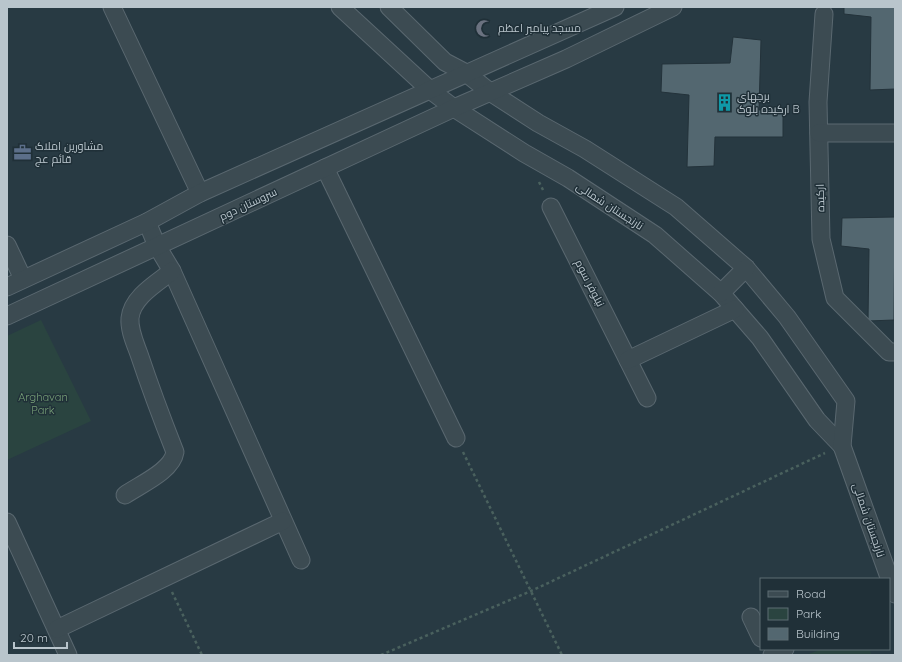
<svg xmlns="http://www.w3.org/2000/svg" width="902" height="662" font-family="Quicksand,Cairo,sans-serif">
  <rect width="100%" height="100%" fill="#283a43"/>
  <g fill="#2a4440">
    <path d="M41 320 91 421 7 460V336Z"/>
    <path d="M822 649H870L871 655H806Z"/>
  </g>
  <g fill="#536770" stroke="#23323a">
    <path d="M844 7H895V89L870 90 871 17 844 14Z"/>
    <path d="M733 37 761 40 759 110 783 109V137H715L714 166 687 167 689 95 661 92 662 64 730 63Z"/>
    <path d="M895 217 894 320 868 321 869 249 841 246 842 218Z"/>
  </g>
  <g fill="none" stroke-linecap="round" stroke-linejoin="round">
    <defs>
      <g id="minor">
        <path d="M112 7 200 193"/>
        <path d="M340 7 430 90 454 108 524 153 568 178 655 235 721 293 760 338 817 420 842 446"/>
        <path d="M389 7 445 62 466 73 490 92 538 123 585 149 676 207 746 268 787 317 846 401 842 446 895 594"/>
        <path d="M824 14 818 102 821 239 835 298 889 352H895"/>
        <path d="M819 133H895"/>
        <path d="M325 168 456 438"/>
        <path d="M551 207 647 398"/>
        <path d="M147 222 157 246 172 271 301 560"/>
        <path d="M7 245 23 279"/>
        <path d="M7 287 147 222 200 193 615 7"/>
        <path d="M721 293 746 268"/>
        <path d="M7 316 454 108 566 59 673 7"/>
        <path d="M628 360 735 309"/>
        <path d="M125 495C141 484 172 471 175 452 162 419 150 387 139 354 135 343 129 330 130 318 132 297 157 283 172 271"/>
        <path d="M7 522 68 655"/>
        <path d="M751 617 761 638"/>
        <path d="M57 629 283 521"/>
        <path d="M772 655 785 649"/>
      </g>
    </defs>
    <use href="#minor" stroke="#5a6870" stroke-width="19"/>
    <g stroke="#4a615e" stroke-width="2.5" stroke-dasharray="3 3" stroke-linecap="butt">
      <path d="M539 182 544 192"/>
      <path d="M463 452 562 655"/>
      <path d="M172 592 202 655"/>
      <path d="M381 655 531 591 825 453"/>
    </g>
    <use href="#minor" stroke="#3c4b52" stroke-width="17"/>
  </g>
  <defs>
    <symbol id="mosque-bare" viewBox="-9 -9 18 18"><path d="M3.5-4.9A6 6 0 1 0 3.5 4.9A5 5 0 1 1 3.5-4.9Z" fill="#6b7280" stroke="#203038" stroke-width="2.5" paint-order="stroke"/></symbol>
    <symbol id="building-bare" viewBox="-9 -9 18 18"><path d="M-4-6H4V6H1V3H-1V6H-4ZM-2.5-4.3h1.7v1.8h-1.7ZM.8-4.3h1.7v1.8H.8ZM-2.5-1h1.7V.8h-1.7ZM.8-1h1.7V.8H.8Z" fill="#0f9aa8" stroke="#203038" stroke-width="2.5" paint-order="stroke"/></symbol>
    <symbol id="office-bare" viewBox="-9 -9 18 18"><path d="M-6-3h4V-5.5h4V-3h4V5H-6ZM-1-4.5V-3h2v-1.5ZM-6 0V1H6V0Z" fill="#5c6f8a" stroke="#203038" stroke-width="2.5" paint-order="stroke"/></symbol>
  </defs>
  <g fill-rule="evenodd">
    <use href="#mosque-bare" x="472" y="16" width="25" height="25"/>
    <use href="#building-bare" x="712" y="90" width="25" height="25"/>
    <use href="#office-bare" x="10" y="140" width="25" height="25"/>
  </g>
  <g text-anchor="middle" stroke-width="3" stroke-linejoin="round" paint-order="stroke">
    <g font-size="11" fill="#b9c5cc" stroke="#203038" text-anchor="start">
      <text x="498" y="32">مسجد پیامبر اعظم</text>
      <text x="737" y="100">برجهای<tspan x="737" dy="13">ارکیده بلوک B</tspan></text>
      <text x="35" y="150">مشاورین املاک<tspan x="35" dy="13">قائم‌‌‌‌‌‌‌ ‌‌‌‌‌‌‌عج</tspan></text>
    </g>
    <g font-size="11" fill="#b9c5cc" stroke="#203038">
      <text transform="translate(820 198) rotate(-91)" y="4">ارکیده</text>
      <text transform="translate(248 204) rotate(-25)" y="4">سروستان دوم</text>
      <text transform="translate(610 206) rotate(33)" y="4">نارنجستان شمالی</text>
      <text transform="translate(590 283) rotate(63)" y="4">نیلوفر سوم</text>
      <text transform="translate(869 520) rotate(71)" y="4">نارنجستان شمالی</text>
    </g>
    <g font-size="11" fill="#78a178" stroke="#203038">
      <text x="43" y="401">Arghavan<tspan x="43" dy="13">Park</tspan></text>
    </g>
  </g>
  <rect width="902" height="662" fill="none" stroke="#b9c5cc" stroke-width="16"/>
  <rect x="760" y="578" width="130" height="72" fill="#203038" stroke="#5d6c73"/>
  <rect x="768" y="591" width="20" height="6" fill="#3c4b52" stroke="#5d6c73"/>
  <text x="796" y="598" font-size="12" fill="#b9c5cc">Road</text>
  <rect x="768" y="608" width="20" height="12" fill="#2a4440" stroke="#5d6c73"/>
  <text x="796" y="618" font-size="12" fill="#b9c5cc">Park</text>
  <rect x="768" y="628" width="20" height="12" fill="#536770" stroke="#5d6c73"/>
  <text x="796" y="638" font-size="12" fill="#b9c5cc">Building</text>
  <path d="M14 642v6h53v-6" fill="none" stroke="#b9c5cc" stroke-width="2"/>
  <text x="20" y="642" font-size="12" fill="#b9c5cc" stroke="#203038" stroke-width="3" paint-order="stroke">20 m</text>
</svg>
